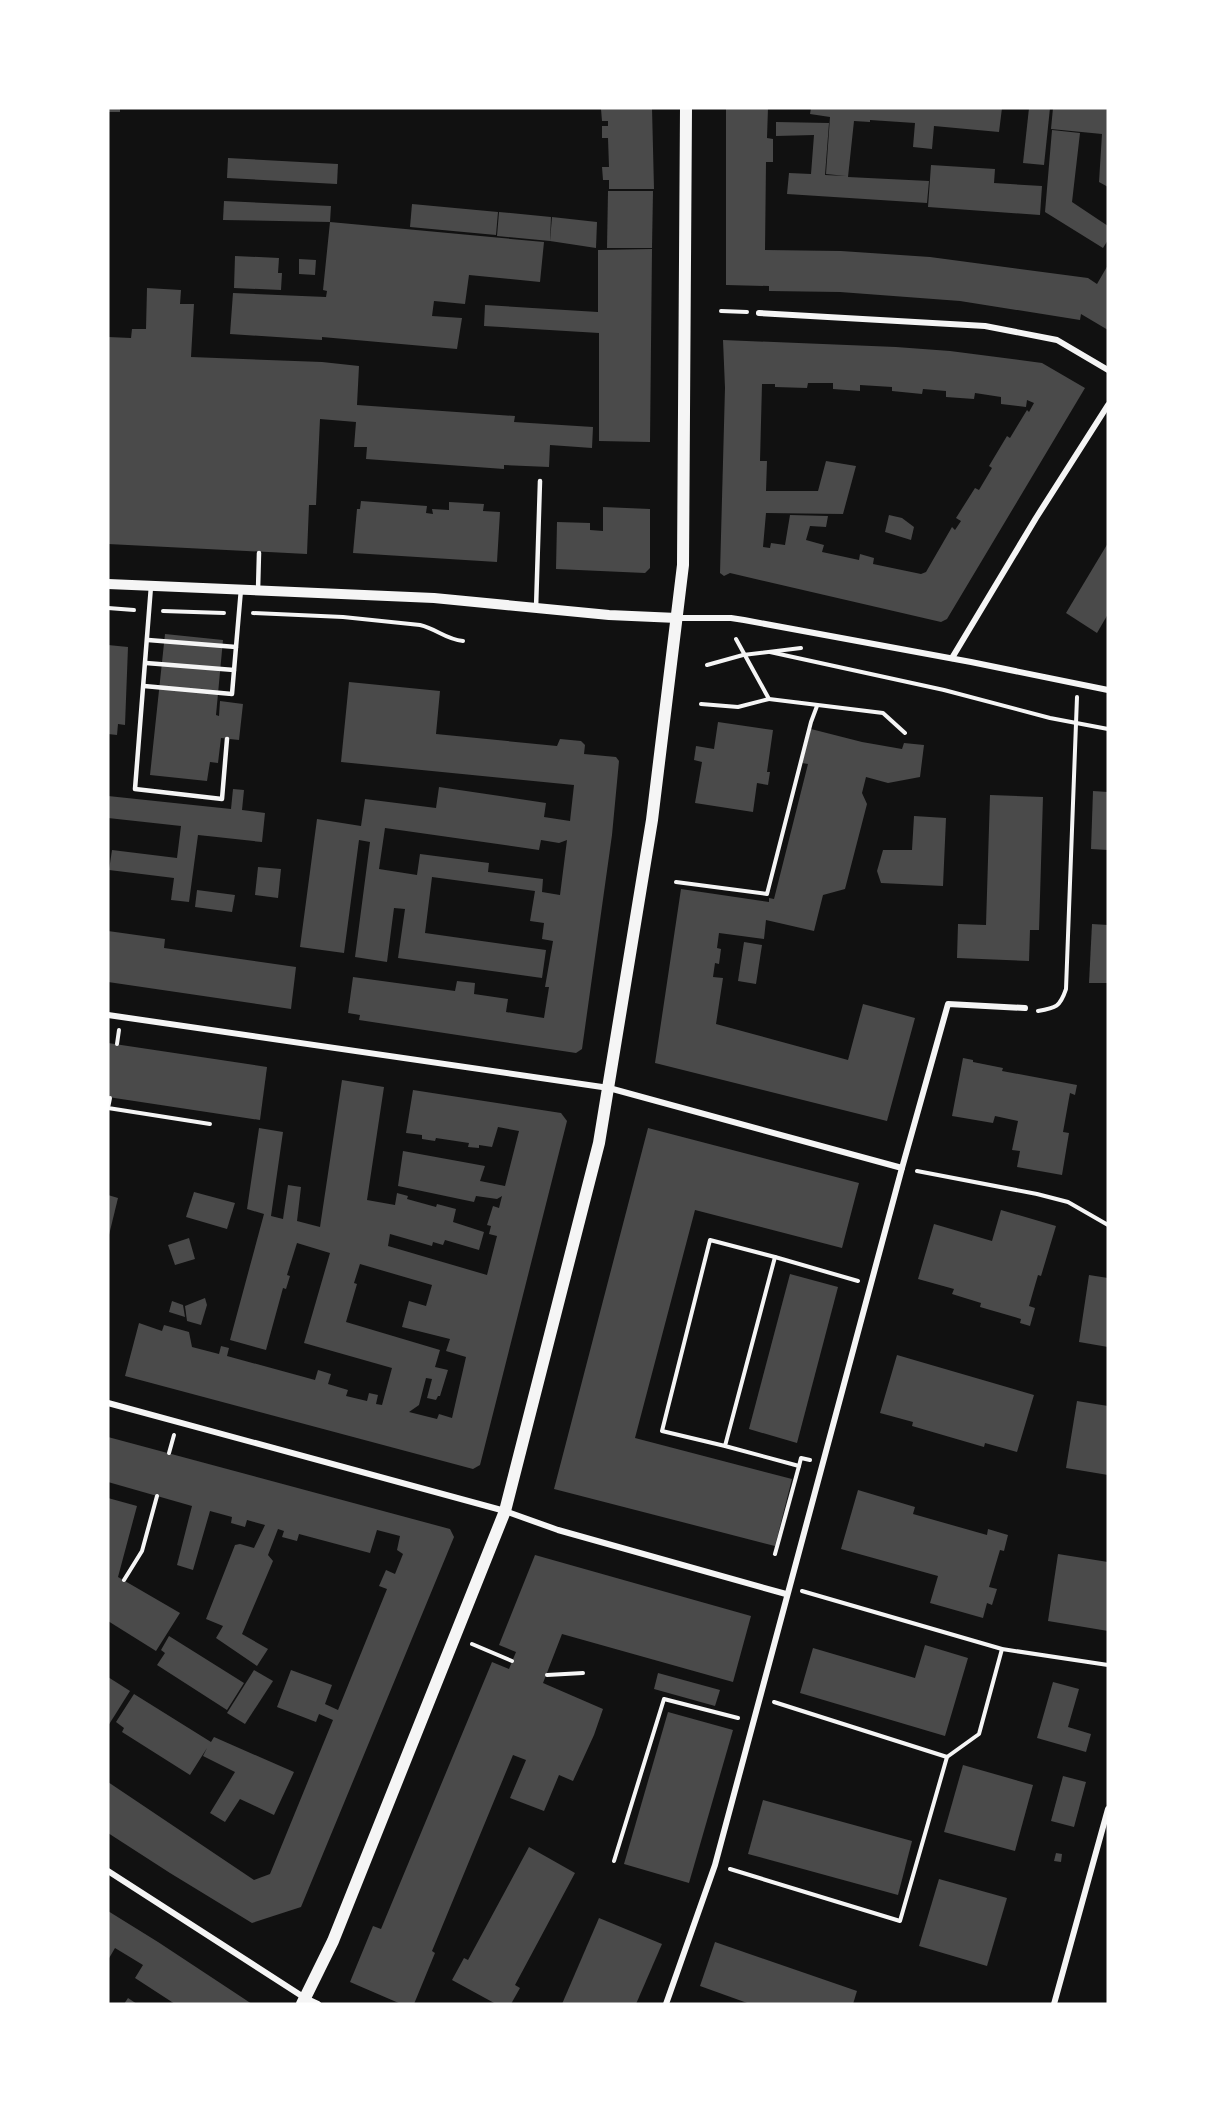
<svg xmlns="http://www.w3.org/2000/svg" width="1216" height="2112" font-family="'Varela Round',sans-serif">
  <rect width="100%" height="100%" fill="#111"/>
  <g fill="#4a4a4a" fill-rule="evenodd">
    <rect x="109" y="108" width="11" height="4"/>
    <path d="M652 108 654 189H609V180H603L602 167H609L608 138H602V126H608V121H602L601 109Z"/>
    <path d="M726 108H768L767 138 773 139V162H766L765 250 841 251 930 257 1088 278 1097 284 1108 265V330L1081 314 1080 320 960 301 840 292 769 291V286L726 285Z"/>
    <path d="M811 108H1002L999 132 934 126 932 149 913 147 915 123 870 120V122L854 121 848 177 929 181 927 203 787 194 789 173 811 174 814 135 776 136V122L829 123 825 175 846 176 826 174 830 117 810 114Z"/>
    <path d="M1029 108H1050L1044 165 1023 163Z"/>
    <path d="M1053 108H1108V187L1099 182 1102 134 1051 129Z"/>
    <path d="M1052 130 1080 133 1072 202 1108 226V240L1103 248 1045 212Z"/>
    <path d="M228 158 338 164 337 184 227 178Z"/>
    <path d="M931 165 995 169 994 183 1042 186 1040 215 928 207Z"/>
    <path d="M608 191H653L652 248H607Z"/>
    <path d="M224 201 331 206 330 222 223 220Z"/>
    <path d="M412 204 498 212 496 235 410 227Z"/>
    <path d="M499 212 551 217 550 241 497 236Z"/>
    <path d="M552 217 597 222 596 248 550 241Z"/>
    <path d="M330 222 544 242 540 282 469 275 465 304 434 301 432 316 462 318 457 349 322 337V340L230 334 233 293 326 297 327 291 323 290Z"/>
    <path d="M652 249 650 442 599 441V333L484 326 485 305 598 312V250Z"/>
    <path d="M235 256 279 258 278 273H282L281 290 234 288Z"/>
    <path d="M299 259 316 260 315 275 299 274Z"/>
    <path d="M147 288 181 290 180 304H194L191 357 322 362 359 366 357 405 515 416 514 422 593 427 592 448 550 445 549 467 504 465V469L366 459 367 447H354L356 422 320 419 316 505H309L307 554 108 544V337L131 338 132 329H146Z"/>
    <path d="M723 340 896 347 950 351 1042 363 1085 388 947 619 941 622 730 573 724 576 720 573 725 388ZM808 383H833V389L860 391V385L892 387V391L922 394 923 389 946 391V397L974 399 975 393 1001 397V404L1026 407 1027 400 1034 403 1029 412 1027 410 1010 438 1007 436 989 466 992 468 979 490 975 488 956 518 961 521 955 530 952 527 926 572 921 574 873 564 874 558 860 554 859 560 822 552 824 545 806 540 810 526 826 527 828 516 790 515 785 545 771 543 770 548 763 547 766 513 843 514 856 466 826 461 818 491H766L767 461H760L762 384H775V387L807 388Z"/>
    <path d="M361 501 427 506 426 513 433 514 432 509 449 510V502L484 504 483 511 500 512 497 562 353 553 357 509H360Z"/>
    <path d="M603 507 650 509V568L645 573 556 569 557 522 590 523V530L603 531Z"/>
    <path d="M889 515 902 518 914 527 911 540 885 532Z"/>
    <path d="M1108 543V614L1097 633 1066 613Z"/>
    <path d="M165 634 223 640 216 715 219 716 220 701 243 704 239 740 221 738 218 763 210 762 207 781 150 775Z"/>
    <path d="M108 645 128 647 125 725 118 724 117 735 108 734Z"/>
    <path d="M349 682 440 691 436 734 557 746 560 739 581 741 585 745 584 754 616 757 619 761 612 835 582 1049 576 1053 359 1020 360 1015 348 1013 353 977 455 991 457 981 475 983 474 994 508 999 506 1012 544 1018 549 987H545L553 941 542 939 544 923 530 921 535 891 432 877 425 933 546 950 542 978 398 958 405 909 394 908 387 962 355 957 370 842 359 840 344 953 300 947 317 819 361 826 365 799 436 808 439 787 546 803 544 817 570 821 574 785 341 762ZM385 828 539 850 541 840 559 843 567 840 560 895 542 892 543 879 488 872 489 863 420 854 417 875 379 869Z"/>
    <path d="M718 722 773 730 767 772H770L768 785 757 783 753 812 695 803 702 762 694 760 696 746 714 749Z"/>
    <path d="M811 729 862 742 902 749 904 743 924 745 920 777 888 783 866 777 862 793 867 804 845 889 823 895 814 931 766 920 764 939 719 933 717 948 721 949 719 964 715 963 713 977 723 978 716 1024 848 1060 863 1004 915 1018 887 1121 655 1063 681 889 769 902V898L774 899 808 764 802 763Z"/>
    <path d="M233 789 244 790 242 810 265 813 262 842 198 835 189 902 171 900 174 878 109 870 112 850 177 858 181 826 108 818V796L231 809Z"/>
    <path d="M1093 791 1108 792V850L1091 849Z"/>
    <path d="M990 795 1043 797 1039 930H1030L1029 961 957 958 958 924 986 925Z"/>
    <path d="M914 816 946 818 943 886 881 883 877 871 883 850H912Z"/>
    <path d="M258 867 281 869 278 898 255 895Z"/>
    <path d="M197 890 235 895 232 912 195 907Z"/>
    <path d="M1092 924 1108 925V983H1089Z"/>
    <path d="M108 931 165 939 164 948 296 967 291 1009 108 982Z"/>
    <path d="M744 942 762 945 756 984 738 981Z"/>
    <path d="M108 1043 267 1067 260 1120 108 1097Z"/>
    <path d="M963 1058 973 1060V1062L1003 1068 1002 1071 1077 1085 1075 1095 1070 1093 1063 1132 1069 1133 1062 1175 1017 1167 1020 1151 1012 1150 1018 1121 995 1116 993 1123 952 1116Z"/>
    <path d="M342 1080 384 1087 367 1200 395 1205 397 1193 408 1196 407 1199 436 1207 437 1204 456 1209 453 1222 484 1232 479 1250 445 1240 443 1245 433 1242 432 1246 390 1234 388 1246 487 1275 497 1236 489 1234 491 1226 487 1225 493 1206 499 1208 502 1196 497 1199 476 1196 474 1202 398 1186 403 1151 485 1166 480 1181 505 1186 519 1131 498 1127 492 1147 479 1145V1148L468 1147 469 1143 436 1138 435 1141 422 1139V1135L406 1133 413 1090 561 1113 567 1121 480 1465 473 1469 125 1376 139 1323 162 1331 164 1325 189 1332 192 1347 219 1354 221 1346 229 1348 227 1356 315 1380 318 1370 331 1374 328 1384 348 1390 346 1396 367 1401 369 1393 378 1395 376 1404 382 1405 392 1368 304 1343 330 1253 297 1243 287 1275 290 1276 286 1289 283 1288 266 1350 230 1340 264 1214 247 1209 259 1128 283 1132 271 1216 283 1219 288 1185 301 1187 297 1221 320 1227ZM360 1264 432 1285 426 1306 409 1301 402 1327 450 1339 446 1351 466 1357 452 1418 439 1414 437 1419 409 1412 419 1405 426 1378 432 1379 427 1398 436 1400 438 1396H440L448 1370 435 1367 440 1350 346 1322 357 1284 354 1283Z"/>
    <path d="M648 1128 859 1183 842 1248 695 1210 635 1438 792 1479 775 1546 554 1489Z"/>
    <path d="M194 1192 235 1203 227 1229 186 1217Z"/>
    <path d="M108 1195 118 1198 109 1235H108Z"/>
    <path d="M1001 1210 1056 1226 1041 1276 1038 1275 1029 1306 1035 1308 1030 1326 1020 1323 1021 1319 980 1307 981 1303 952 1294 954 1289 918 1279 934 1224 992 1241Z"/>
    <path d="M189 1238 195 1259 175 1265 168 1245Z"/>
    <path d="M790 1274 838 1287 797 1443 749 1429Z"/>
    <path d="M1089 1275 1108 1278V1347L1079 1342Z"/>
    <path d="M205 1298 207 1305 201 1325 187 1321 185 1306Z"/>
    <path d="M172 1301 183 1305 185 1317 169 1312Z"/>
    <path d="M897 1355 1034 1395 1017 1452 985 1443 984 1447 912 1426 913 1422 880 1413Z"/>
    <path d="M1077 1401 1108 1406V1475L1066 1468Z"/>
    <path d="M108 1437 450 1529 454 1537 301 1907 252 1923 170 1873 108 1833V1782L254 1880 270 1874 333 1720 319 1714 316 1722 277 1707 291 1670 332 1685 325 1704 338 1710 387 1589 379 1586 386 1570 395 1574 403 1554 397 1550 400 1536 377 1530 370 1553 299 1534 297 1541 282 1537 284 1531 278 1529 268 1555 273 1561 242 1634 268 1649 257 1666 216 1638 223 1626 206 1619 235 1545 240 1544 254 1548 265 1525 247 1520 245 1527 231 1523 232 1517 210 1511 193 1570 177 1565 192 1506 108 1482Z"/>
    <path d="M858 1490 915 1507 913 1514 987 1535 988 1529 1008 1535 1004 1551 1000 1550 989 1587 997 1589 992 1605 987 1603 983 1618 930 1603 938 1576 841 1549Z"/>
    <path d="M108 1498 137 1506 118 1577 180 1613 156 1651 108 1621Z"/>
    <path d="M1058 1554 1108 1562V1631L1048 1621Z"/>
    <path d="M535 1555 751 1616 733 1682 562 1634 543 1683 603 1709 594 1735 573 1781 559 1775 544 1811 510 1798 526 1760 513 1755 432 1951 435 1953 414 2004H401L350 1982 373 1926 381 1929 492 1662 509 1669 516 1652 499 1645Z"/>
    <path d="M169 1636 244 1683 227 1710 157 1665 165 1653 161 1650Z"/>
    <path d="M925 1645 968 1658 945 1736 800 1693 813 1648 915 1678Z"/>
    <path d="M254 1670 273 1681 245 1724 227 1713Z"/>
    <path d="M658 1673 720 1690 715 1706 654 1689Z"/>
    <path d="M108 1677 130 1691 108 1726Z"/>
    <path d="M1053 1682 1079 1689 1068 1727 1091 1734 1086 1752 1037 1738Z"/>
    <path d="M134 1694 211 1742 214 1737 294 1772 274 1815 240 1799 225 1822 210 1813 235 1772 203 1756 207 1748 190 1775 122 1732 124 1728 116 1722Z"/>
    <path d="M668 1712 733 1730 689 1883 624 1864Z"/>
    <path d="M963 1765 1033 1785 1015 1851 944 1832Z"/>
    <path d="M1063 1776 1086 1782 1074 1827 1051 1821Z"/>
    <path d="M763 1800 912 1841 898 1895 748 1854Z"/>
    <path d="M529 1847 575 1873 515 1985 520 1988 511 2004H496L452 1980 464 1958 468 1960Z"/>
    <path d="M1056 1853 1062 1854 1061 1862 1054 1861Z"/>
    <path d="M939 1879 1007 1898 987 1966 919 1946Z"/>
    <path d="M108 1911 158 1942 252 2004H175L135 1978 143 1965 115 1948 108 1960Z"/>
    <path d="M599 1918 662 1944 636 2004H562Z"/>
    <path d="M715 1942 857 1991 853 2004H750L700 1986Z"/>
    <path d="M128 1998 137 2004H124Z"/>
  </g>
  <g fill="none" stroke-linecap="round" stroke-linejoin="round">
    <g stroke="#f5f5f5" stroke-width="4">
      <path d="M721 311 747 312"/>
      <path d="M108 608 134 610"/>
      <path d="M163 611 224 613"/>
      <path d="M253 613 343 617 420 625C437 629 445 639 463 641"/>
      <path d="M736 639 769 699 883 713 905 733"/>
      <path d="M770 652 944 690 1050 718 1108 729"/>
      <path d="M707 665 743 655 801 648"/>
      <path d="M701 704 738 707 769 699"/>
      <path d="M676 882 767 894 811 722 817 706"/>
      <path d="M1038 1011C1056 1008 1060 1007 1066 989L1077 697"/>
      <path d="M117 1044 119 1030"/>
      <path d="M110 1098 108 1108 210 1124"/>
      <path d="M917 1171 1037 1194 1068 1202 1108 1225"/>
      <path d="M775 1257 858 1281"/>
      <path d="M725 1446 662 1431 710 1240 775 1257 725 1446 799 1466 801 1458 810 1460"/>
      <path d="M169 1453 174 1435"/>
      <path d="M775 1554 799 1466"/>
      <path d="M124 1580 142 1551 157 1496"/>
      <path d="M802 1591 1002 1649 1108 1665"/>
      <path d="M472 1644 512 1661"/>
      <path d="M547 1675 583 1673"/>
      <path d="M774 1702 947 1757"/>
      <path d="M614 1861 664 1699 738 1718"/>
      <path d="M730 1869 900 1921 947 1757 979 1734 1002 1649"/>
    </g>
    <g stroke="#f5f5f5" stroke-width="4.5">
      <path d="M151 586 135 789 222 799 227 739"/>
      <path d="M258 590 259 553"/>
      <path d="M536 609 540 481"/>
      <path d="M148 640 236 647 241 589"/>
      <path d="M146 663 234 670"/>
      <path d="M144 686 232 694 236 647"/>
    </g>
    <g stroke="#f5f5f5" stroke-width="6">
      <path d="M759 313 985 326 1057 340 1108 370"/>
      <path d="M677 618H731L744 620 971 662 1108 690"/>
      <path d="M952 658 1036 518 1108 405"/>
      <path d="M108 1015 609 1088 902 1168"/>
      <path d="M108 1403 505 1511 558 1530 786 1594"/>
      <path d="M108 1871 305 1998 318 2004"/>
      <path d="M666 2004 715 1865 902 1168 948 1004 1025 1008"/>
      <path d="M1054 2004 1108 1809"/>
    </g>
    <path stroke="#f5f5f5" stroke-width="10" d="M108 584 434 598 609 615 677 618"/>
    <path stroke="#f5f5f5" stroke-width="12" d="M302 2004 333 1941 505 1511 599 1143 652 820 683 565 686 108"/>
  </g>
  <rect width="1216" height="2112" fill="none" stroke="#ffffff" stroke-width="219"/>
</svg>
